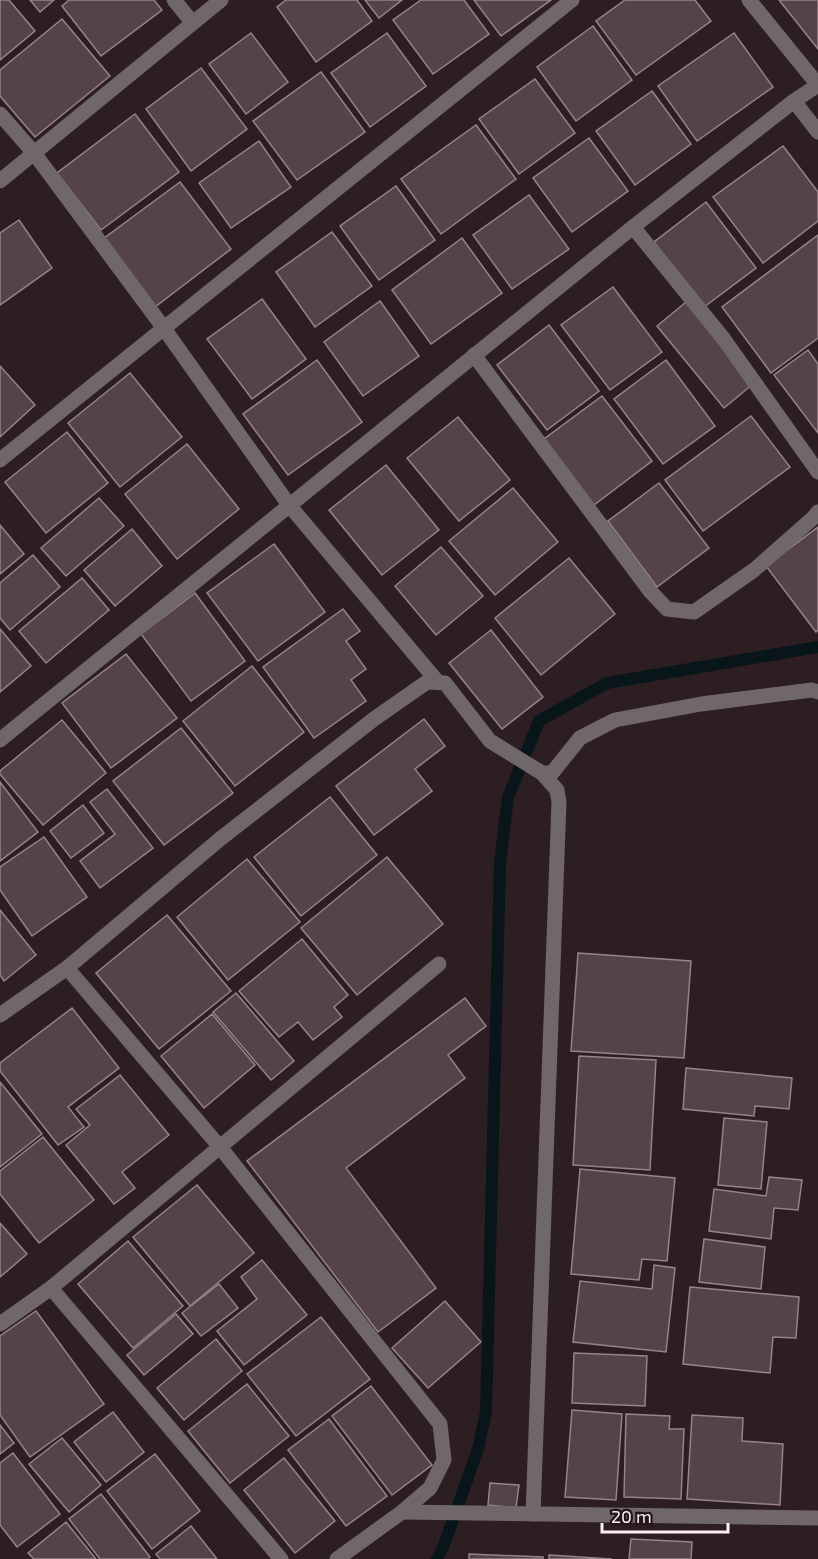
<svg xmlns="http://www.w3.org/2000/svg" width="818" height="1559" font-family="'Exo 2',sans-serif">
  <rect width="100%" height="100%" fill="#2d1e23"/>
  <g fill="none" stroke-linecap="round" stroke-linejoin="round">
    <path stroke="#08161a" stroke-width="12" d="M437 1559 444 1545 478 1449 486 1412 500 863 508 797 539 721 607 683 818 647"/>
  </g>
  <g fill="#544349" stroke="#97838a" stroke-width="1.5">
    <path d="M0 0H9L35 31 0 60Z"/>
    <path d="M30 0H54L40 12Z"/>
    <path d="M69 0H154L162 10 101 56 62 6Z"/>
    <path d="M286 0H357L372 21 316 62 277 7Z"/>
    <path d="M365 0H402L379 18Z"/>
    <path d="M421 0H464L489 34 433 74 393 20Z"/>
    <path d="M474 0H551L501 36Z"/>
    <path d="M625 0H695L711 21 636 75 596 21Z"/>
    <path d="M779 0H818V49Z"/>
    <path d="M62 19 110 76 35 137 0 96V70Z"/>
    <path d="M593 26 632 80 576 121 537 67Z"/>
    <path d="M251 33 288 82 246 114 209 64Z"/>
    <path d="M387 33 426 86 370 127 331 73Z"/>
    <path d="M734 33 773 87 697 141 658 86Z"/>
    <path d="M201 68 247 129 191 171 146 109Z"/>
    <path d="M321 72 365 132 297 180 253 121Z"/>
    <path d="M535 79 575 133 519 174 479 119Z"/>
    <path d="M652 91 691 144 635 185 596 131Z"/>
    <path d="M135 114 179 172 101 230 57 173Z"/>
    <path d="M476 125 516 179 441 234 401 179Z"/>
    <path d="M589 138 628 191 572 232 533 178Z"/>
    <path d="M259 141 291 187 231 228 199 183Z"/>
    <path d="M783 146 818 192V221L763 263 713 197Z"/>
    <path d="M180 182 231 249 155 307 103 239Z"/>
    <path d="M396 186 435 240 379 280 340 226Z"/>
    <path d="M529 195 569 249 512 289 473 235Z"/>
    <path d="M706 202 756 268 704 307 654 242Z"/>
    <path d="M19 220 52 268 0 305V233Z"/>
    <path d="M332 232 372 286 315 327 276 272Z"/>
    <path d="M818 235V338L771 373 722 307Z"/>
    <path d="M462 238 502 293 431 344 392 290Z"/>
    <path d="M613 287 662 352 610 390 561 325Z"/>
    <path d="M262 299 306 359 252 399 207 339Z"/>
    <path d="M380 301 419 356 363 396 324 342Z"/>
    <path d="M686 302 753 384 724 408 657 326Z"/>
    <path d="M549 325 599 391 547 430 497 365Z"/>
    <path d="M808 350 818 364V433L774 375Z"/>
    <path d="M317 360 362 422 288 475 243 414Z"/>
    <path d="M666 360 715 426 663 464 614 399Z"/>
    <path d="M0 366 35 405 0 437Z"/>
    <path d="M130 373 182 437 120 487 68 423Z"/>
    <path d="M602 396 652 461 594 505 544 439Z"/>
    <path d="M751 416 790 467 703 531 665 480Z"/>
    <path d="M458 417 510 480 459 521 407 458Z"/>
    <path d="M67 432 108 483 46 533 5 482Z"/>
    <path d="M187 444 239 509 177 559 125 494Z"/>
    <path d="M386 465 439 530 382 575 329 510Z"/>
    <path d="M659 483 709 548 657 587 608 521Z"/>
    <path d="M513 488 558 542 495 595 449 541Z"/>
    <path d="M99 498 124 526 66 576 41 548Z"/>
    <path d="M0 525 24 554 0 574Z"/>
    <path d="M818 527V630L816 632 766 566Z"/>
    <path d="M132 529 162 566 115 606 84 570Z"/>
    <path d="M274 544 325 612 258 661 207 593Z"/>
    <path d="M441 547 483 596 436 635 395 586Z"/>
    <path d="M33 555 60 587 10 630 0 618V583Z"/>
    <path d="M569 558 615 614 541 675 495 618Z"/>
    <path d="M82 578 109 610 46 663 19 631Z"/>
    <path d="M195 593 245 661 191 701 141 634Z"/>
    <path d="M343 609 360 631 346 641 366 669 351 680 366 701 314 738 263 667Z"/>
    <path d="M0 629 31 666 0 692Z"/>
    <path d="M491 630 543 697 502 729 449 663Z"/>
    <path d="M126 654 177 718 111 768 62 703Z"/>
    <path d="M252 666 304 732 235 786 183 721Z"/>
    <path d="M424 719 445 746 415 769 432 791 374 835 336 786Z"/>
    <path d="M62 720 106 773 43 825 0 774V771Z"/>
    <path d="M181 728 233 793 164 845 113 781Z"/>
    <path d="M0 782 38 832 0 861Z"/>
    <path d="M107 789 153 848 100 888 80 861 115 834 90 802Z"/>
    <path d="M330 797 377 855 301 916 254 857Z"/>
    <path d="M83 805 104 833 71 858 50 831Z"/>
    <path d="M44 837 87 897 32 936 0 890V867Z"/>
    <path d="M387 857 443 924 357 995 301 928Z"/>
    <path d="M247 859 300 922 228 980 177 917Z"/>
    <path d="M0 910 36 955 4 981 0 975Z"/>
    <path d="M167 915 231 991 159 1049 96 973Z"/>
    <path d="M302 939 348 995 334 1007 342 1017 313 1040 298 1022 279 1037 239 991Z"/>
    <path d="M578 953 691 961 684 1058 571 1051Z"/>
    <path d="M236 993 294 1061 271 1080 213 1012Z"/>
    <path d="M465 998 486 1026 448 1055 465 1078 346 1168 436 1288 378 1332 247 1161Z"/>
    <path d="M72 1008 119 1068 68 1107 84 1127 58 1145 0 1071V1063Z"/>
    <path d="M212 1014 255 1065 204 1108 161 1056Z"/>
    <path d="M579 1056 656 1060 650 1170 573 1165Z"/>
    <path d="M686 1068 792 1078 789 1109 755 1106 754 1116 683 1109Z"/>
    <path d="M120 1075 169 1135 122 1172 135 1188 114 1204 66 1145 90 1125 76 1109Z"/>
    <path d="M0 1082 42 1134 0 1167Z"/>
    <path d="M724 1118 767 1122 761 1189 718 1185Z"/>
    <path d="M43 1137 94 1200 39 1243 0 1194V1171Z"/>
    <path d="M580 1169 675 1178 667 1261 642 1259 639 1280 571 1274Z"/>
    <path d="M769 1177 802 1180 798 1210 774 1208 771 1239 709 1231 714 1189 766 1196Z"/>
    <path d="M197 1185 254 1253 190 1306 133 1237Z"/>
    <path d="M0 1223 27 1254 0 1277Z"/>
    <path d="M704 1239 765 1247 761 1289 699 1282Z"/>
    <path d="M128 1241 183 1306 133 1348 78 1284Z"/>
    <path d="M262 1260 307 1315 244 1365 217 1331 257 1299 241 1277Z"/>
    <path d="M654 1265 675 1268 666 1352 573 1342 580 1281 652 1289Z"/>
    <path d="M219 1284 238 1308 201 1336 182 1313Z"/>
    <path d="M690 1287 799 1297 796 1338 773 1337 770 1373 683 1364Z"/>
    <path d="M445 1301 481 1342 428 1388 392 1348Z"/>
    <path d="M36 1311 104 1404 30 1457 0 1415V1336Z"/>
    <path d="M176 1314 193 1334 144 1375 127 1355Z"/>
    <path d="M321 1317 370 1379 296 1436 247 1374Z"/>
    <path d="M216 1339 242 1371 184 1420 157 1388Z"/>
    <path d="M574 1353 647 1356 645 1406 572 1403Z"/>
    <path d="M247 1384 289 1436 230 1483 188 1431Z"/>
    <path d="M371 1386 432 1465 392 1495 332 1416Z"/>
    <path d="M572 1410 622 1414 616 1500 565 1497Z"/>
    <path d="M113 1412 144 1452 106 1482 74 1442Z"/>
    <path d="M626 1414 670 1416 669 1429H684L681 1499 624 1497Z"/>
    <path d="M692 1415 743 1418 742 1441 783 1444 780 1505 687 1499Z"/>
    <path d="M329 1419 387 1496 346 1526 288 1450Z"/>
    <path d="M0 1425 14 1443 0 1454Z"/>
    <path d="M62 1438 101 1485 69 1512 29 1464Z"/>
    <path d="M13 1453 60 1514 17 1547 0 1525V1463Z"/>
    <path d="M155 1454 200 1511 152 1549 107 1491Z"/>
    <path d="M284 1458 335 1521 295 1553 244 1490Z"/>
    <path d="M490 1483 519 1485 516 1508 488 1505Z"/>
    <path d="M101 1494 150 1557 148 1559H100L69 1519Z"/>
    <path d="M66 1522 96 1559H34L28 1553Z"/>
    <path d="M191 1526 217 1559H160L156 1554Z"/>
    <path d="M631 1539 692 1542 691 1559H629Z"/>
    <path d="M469 1554 543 1557V1559H469Z"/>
    <path d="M549 1555 612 1559H549Z"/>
  </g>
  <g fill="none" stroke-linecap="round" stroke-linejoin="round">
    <g stroke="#70676a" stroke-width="15">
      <path d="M174 0 192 22"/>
      <path d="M749 0 818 85"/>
      <path d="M794 101 818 132"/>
      <path d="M0 114 34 153 163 327 289 505 437 681"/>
      <path d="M0 181 221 0"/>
      <path d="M633 227 723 338 818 472"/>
      <path d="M474 355 650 591 667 609 694 612 754 570 814 517 818 512"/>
      <path d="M0 460 572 0"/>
      <path d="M0 740 633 227 794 101 818 85"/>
      <path d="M67 968 220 1147 440 1424 444 1460 430 1488 402 1512 337 1559"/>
      <path d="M0 1015 67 968 220 839 374 719 427 682 445 683 490 741 542 773H552L580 738 615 720 701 704 812 690 818 692"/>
      <path d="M51 1288 281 1559"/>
      <path d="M0 1324 51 1288 439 964"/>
      <path d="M402 1512 818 1518"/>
      <path d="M533 1514 559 802 557 790 542 773"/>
    </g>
  </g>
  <path d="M602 1523v9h126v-9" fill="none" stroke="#faeff3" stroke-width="3"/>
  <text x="611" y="1523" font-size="18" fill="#faeff3" stroke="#23151a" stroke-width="4.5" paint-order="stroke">20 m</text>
</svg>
